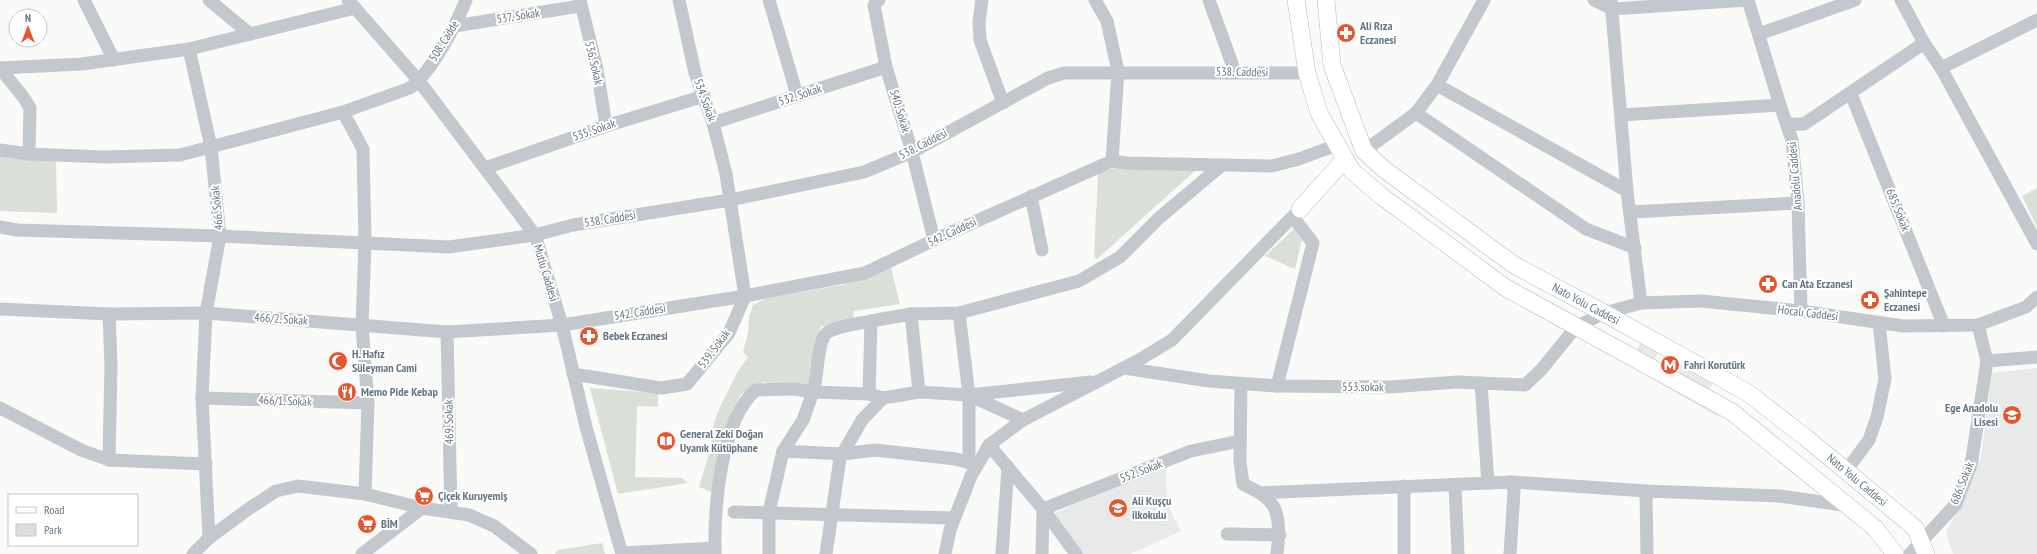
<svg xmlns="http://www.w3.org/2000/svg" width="2037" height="554" font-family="'PT Sans Narrow',sans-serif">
  <rect width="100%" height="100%" fill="#fafaf8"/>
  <g fill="#e8e9e9" fill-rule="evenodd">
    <path d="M1633 319 1739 380 1713 383 1708 391 1721 411 1717 416 1612 355 1647 356 1637 350 1641 342 1630 324ZM1664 344 1682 365 1679 368 1678 374 1649 369Z"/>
    <path d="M2037 368V554H1953L1946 532 1969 486 1981 456 1992 373Z"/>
    <path d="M1166 468 1167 503 1181 531 1131 554H1081L1056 521 1055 513 1141 475Z"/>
  </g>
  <g fill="#dadfd7">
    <path d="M0 156 56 160 57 213 0 211Z"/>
    <path d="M1115 168 1196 170 1097 259 1094 256 1098 173Z"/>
    <path d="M2037 188V227L2022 196Z"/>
    <path d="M1294 229 1302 239 1295 269 1265 256Z"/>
    <path d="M891 268 900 304 854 311 853 320 839 327 821 326 812 358 813 381 807 387 763 382 741 394 731 413 712 492 699 487 711 447 712 430 719 409 738 371 748 357 743 352 748 333 749 317 753 305 767 298 842 285Z"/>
    <path d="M590 388 658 393V407L637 406 635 477 682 478 688 483 618 494Z"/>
    <path d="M602 543 605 554H555L558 550Z"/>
  </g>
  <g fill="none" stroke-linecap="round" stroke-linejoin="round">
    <defs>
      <g id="major">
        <path d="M1296 0 1307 73 1319 113 1352 171 1380 195 1506 288 1732 412 1875 528 1895 554"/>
        <path d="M1326 0 1332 65 1364 151 1385 170 1514 265 1604 313 1748 393 1805 437 1915 528 1926 554"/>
        <path d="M1300 209 1345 159"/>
      </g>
    </defs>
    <use href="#major" stroke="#b5babe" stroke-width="18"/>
    <g stroke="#c3c8cc" stroke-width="13">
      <path d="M84 0 114 60"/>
      <path d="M209 0 250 34"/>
      <path d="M348 0 419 81 535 235 562 325 586 427 622 554"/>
      <path d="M580 0 597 69 606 126"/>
      <path d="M769 0 797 95"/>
      <path d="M879 0 874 5 886 67 912 152 934 240"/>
      <path d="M982 0 979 22 980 40 1003 103"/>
      <path d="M1095 0 1107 21 1118 71 1112 161"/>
      <path d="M1209 0 1235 72"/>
      <path d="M1594 0 1612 9 1748 0"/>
      <path d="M1611 0 1627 191 1641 303"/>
      <path d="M1748 0 1780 105 1792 140 1798 203 1801 311"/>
      <path d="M1901 0 1924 43 1941 68 2037 244"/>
      <path d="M455 26 580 6"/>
      <path d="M1759 34 1855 0"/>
      <path d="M0 68 82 64 189 49"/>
      <path d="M0 68 24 98 30 108 29 154"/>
      <path d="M1941 68 2037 20"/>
      <path d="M1437 85 1627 191"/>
      <path d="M1851 94 1944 326"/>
      <path d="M343 112 363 149 365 242 362 325 368 403 365 494"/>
      <path d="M1416 113 1586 229 1635 248"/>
      <path d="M1621 115 1780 105"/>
      <path d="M713 123 886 67"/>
      <path d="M1787 124H1804L1924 43"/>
      <path d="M0 150 29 154 105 157 180 155 343 112 410 88C433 70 455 27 466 0"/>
      <path d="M1364 151 1416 113 1437 85 1484 0"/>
      <path d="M485 168 606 126 704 96"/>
      <path d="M1031 196 1042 250"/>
      <path d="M1631 212 1798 203"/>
      <path d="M0 227 17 230 220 236 449 247 535 235 573 225 730 200 864 172 912 152 1048 78 1064 73H1307"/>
      <path d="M0 309 109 314 206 313 447 332 562 325 745 296 865 273 934 240 1112 161 1127 163 1272 166 1299 159 1337 145"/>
      <path d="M959 313 969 395V463"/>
      <path d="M109 314 111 365 109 460"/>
      <path d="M447 332 451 512"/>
      <path d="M1987 361 2037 357"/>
      <path d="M1124 368 1209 381 1277 386 1390 387 1457 382 1525 385 1541 370 1576 327 1604 313 1641 303 1701 301 1801 311 1903 326 1978 325 2026 307 2037 297"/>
      <path d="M573 374 661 388 687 384 729 333 745 296 726 174 713 123 695 73 679 0"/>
      <path d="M1481 383 1488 483"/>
      <path d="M1241 384 1240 462 1243 484C1253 489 1268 496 1274 507 1280 520 1279 540 1277 554"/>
      <path d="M1277 386 1313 243 1293 217"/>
      <path d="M919 392 911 314 959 313 1079 281 1120 257 1159 218 1222 165"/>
      <path d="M869 394 871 321 911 314"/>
      <path d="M969 395 1090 382"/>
      <path d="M202 398 368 403"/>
      <path d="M0 408 81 450 109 460 206 464"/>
      <path d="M989 445 1043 509 1076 554"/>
      <path d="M783 451 843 454 875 450 956 459 977 465"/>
      <path d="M1846 471 1869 440 1877 417 1885 379 1879 323"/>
      <path d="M1455 485 1458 554"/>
      <path d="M1646 491 1647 554"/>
      <path d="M1260 493 1512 482 1646 491 1780 496 1849 506"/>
      <path d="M734 512 954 518"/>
      <path d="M1227 534 1280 535"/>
      <path d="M209 538 202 398 206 313 220 236 211 147 189 49 355 8"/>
      <path d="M622 553 715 548"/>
      <path d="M193 554 209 538 247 510 276 491 298 486 365 494 422 508 469 515 494 526 531 554"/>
      <path d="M362 554 422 508"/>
      <path d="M715 554C714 509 720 420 756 390L794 389 813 392C819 377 816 339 828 332 841 325 858 324 871 321"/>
      <path d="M769 554V512L783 451 803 420 813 392 869 394 883 398 919 392 969 395 1023 420"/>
      <path d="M826 554 840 458 862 420 883 398"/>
      <path d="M945 554 950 530 971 476 989 445 1023 420 1139 360 1172 340 1300 209"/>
      <path d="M1002 554 1008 467"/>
      <path d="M1042 554 1043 509 1191 451 1240 441"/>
      <path d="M1404 554V486"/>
      <path d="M1510 554 1514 492 1512 482"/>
      <path d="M1910 554 1956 504 1971 465 1987 361 1978 325"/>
    </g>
    <use href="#major" stroke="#fff" stroke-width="17"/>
  </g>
  <defs>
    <symbol id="pharmacy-disc" viewBox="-11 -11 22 22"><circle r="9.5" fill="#e4572e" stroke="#fff"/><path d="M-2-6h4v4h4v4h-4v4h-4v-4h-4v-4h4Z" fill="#fff"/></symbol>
    <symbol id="mosque-disc" viewBox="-11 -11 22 22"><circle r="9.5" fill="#e4572e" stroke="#fff"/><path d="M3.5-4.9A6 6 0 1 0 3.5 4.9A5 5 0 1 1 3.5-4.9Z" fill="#fff"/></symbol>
    <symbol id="metro-disc" viewBox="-11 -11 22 22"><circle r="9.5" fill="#e4572e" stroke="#fff"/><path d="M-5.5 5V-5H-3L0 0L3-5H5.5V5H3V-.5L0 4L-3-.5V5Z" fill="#fff"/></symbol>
    <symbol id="restaurant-disc" viewBox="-11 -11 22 22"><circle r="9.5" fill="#e4572e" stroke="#fff"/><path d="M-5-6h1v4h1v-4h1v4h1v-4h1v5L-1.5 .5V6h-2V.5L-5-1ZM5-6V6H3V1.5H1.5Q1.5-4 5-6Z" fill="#fff"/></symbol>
    <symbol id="school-disc" viewBox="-11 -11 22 22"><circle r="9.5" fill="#e4572e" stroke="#fff"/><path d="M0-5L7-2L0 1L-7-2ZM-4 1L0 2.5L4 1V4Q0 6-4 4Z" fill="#fff"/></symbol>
    <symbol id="library-disc" viewBox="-11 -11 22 22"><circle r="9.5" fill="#e4572e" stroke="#fff"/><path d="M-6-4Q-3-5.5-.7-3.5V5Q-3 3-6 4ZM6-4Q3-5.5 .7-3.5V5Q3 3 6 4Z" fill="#fff"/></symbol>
    <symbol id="supermarket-disc" viewBox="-11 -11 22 22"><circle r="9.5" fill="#e4572e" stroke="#fff"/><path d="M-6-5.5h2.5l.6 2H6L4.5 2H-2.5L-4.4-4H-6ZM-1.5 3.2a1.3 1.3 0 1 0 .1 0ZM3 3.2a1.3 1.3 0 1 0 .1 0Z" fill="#fff"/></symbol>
  </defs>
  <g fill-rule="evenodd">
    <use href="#pharmacy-disc" x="1335" y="22" width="22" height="22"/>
    <use href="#pharmacy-disc" x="1757" y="273" width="22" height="22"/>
    <use href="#pharmacy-disc" x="1859" y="289" width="22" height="22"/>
    <use href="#pharmacy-disc" x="578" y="325" width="22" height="22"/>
    <use href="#mosque-disc" x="327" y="350" width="22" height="22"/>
    <use href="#metro-disc" x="1659" y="354" width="22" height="22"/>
    <use href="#restaurant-disc" x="336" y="381" width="22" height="22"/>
    <use href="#school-disc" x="2001" y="404" width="22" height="22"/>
    <use href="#library-disc" x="655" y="430" width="22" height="22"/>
    <use href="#supermarket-disc" x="413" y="485" width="22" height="22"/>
    <use href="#school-disc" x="1107" y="497" width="22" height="22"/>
    <use href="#supermarket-disc" x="356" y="513" width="22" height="22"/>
  </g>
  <g text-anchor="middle" stroke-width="4" stroke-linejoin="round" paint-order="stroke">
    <g font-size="12" fill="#657683" stroke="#fff">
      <text transform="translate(518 16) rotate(-9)" y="4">537. Sokak</text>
      <text transform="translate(444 41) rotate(-58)" y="4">508. Cadde</text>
      <text transform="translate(594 63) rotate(77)" y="4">536. Sokak</text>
      <text transform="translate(1242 72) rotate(1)" y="4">538. Caddesi</text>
      <text transform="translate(800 95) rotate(-18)" y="4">532. Sokak</text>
      <text transform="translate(705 100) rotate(70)" y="4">534. Sokak</text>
      <text transform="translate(900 111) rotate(73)" y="4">540. Sokak</text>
      <text transform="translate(594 130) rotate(-19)" y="4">535. Sokak</text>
      <text transform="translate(923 144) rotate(-27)" y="4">538. Caddesi</text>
      <text transform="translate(1795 176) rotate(-95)" y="4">Anadolu Caddesi</text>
      <text transform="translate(217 208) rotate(-95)" y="4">466. Sokak</text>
      <text transform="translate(1898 210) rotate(68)" y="4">685. Sokak</text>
      <text transform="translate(610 219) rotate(-9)" y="4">538. Caddesi</text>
      <text transform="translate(952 232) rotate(-25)" y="4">542. Caddesi</text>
      <text transform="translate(546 273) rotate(73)" y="4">Mutlu Caddesi</text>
      <text transform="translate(1586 304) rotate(28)" y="4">Nato Yolu Caddesi</text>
      <text transform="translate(640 312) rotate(-9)" y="4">542. Caddesi</text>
      <text transform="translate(1808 313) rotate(7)" y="4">Hocalı Caddesi</text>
      <text transform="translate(281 319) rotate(4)" y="4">466/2. Sokak</text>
      <text transform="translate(714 349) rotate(-53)" y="4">539. Sokak</text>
      <text transform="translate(1363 387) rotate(1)" y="4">553.sokak</text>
      <text transform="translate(285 401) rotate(2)" y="4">466/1. Sokak</text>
      <text transform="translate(449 422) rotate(-91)" y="4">469. Sokak</text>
      <text transform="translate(1141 471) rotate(-21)" y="4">552. Sokak</text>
      <text transform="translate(1857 480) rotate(40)" y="4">Nato Yolu Caddesi</text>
      <text transform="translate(1962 483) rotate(-68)" y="4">686. Sokak</text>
    </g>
    <g font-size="12" font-weight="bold" fill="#657683" stroke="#fff" text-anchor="start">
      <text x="1360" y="30">Ali Rıza<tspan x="1360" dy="14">Eczanesi</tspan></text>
      <text x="1782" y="288">Can Ata Eczanesi</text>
      <text x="1884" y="297">Şahintepe<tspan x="1884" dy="14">Eczanesi</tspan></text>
      <text x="603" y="340">Bebek Eczanesi</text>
      <text x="352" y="358">H. Hafız<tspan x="352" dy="14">Süleyman Cami</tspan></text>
      <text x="1684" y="369">Fahri Korutürk</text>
      <text x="361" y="396">Memo Pide Kebap</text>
      <text x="1998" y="412" text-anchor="end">Ege Anadolu<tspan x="1998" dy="14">Lisesi</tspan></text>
      <text x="680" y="438">General Zeki Doğan<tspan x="680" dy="14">Uyanık Kütüphane</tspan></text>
      <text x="438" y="500">Çiçek Kuruyemiş</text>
      <text x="1132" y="505">Ali Kuşçu<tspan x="1132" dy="14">ilkokulu</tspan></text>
      <text x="381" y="528">BİM</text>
    </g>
  </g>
  <rect x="8" y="494" width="130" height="52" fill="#ffffff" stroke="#c1c8cd"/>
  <rect x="16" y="507" width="20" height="6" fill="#ffffff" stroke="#c1c8cd"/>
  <text x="44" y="514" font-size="12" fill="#657683">Road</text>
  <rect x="16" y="524" width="20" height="12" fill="#dadfd7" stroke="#c1c8cd"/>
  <text x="44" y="534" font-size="12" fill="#657683">Park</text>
  <g transform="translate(28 28)"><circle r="19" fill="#ffffff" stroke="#c1c8cd"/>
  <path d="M0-3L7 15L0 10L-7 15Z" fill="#e4572e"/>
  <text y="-6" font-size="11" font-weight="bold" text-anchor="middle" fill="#657683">N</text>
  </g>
</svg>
